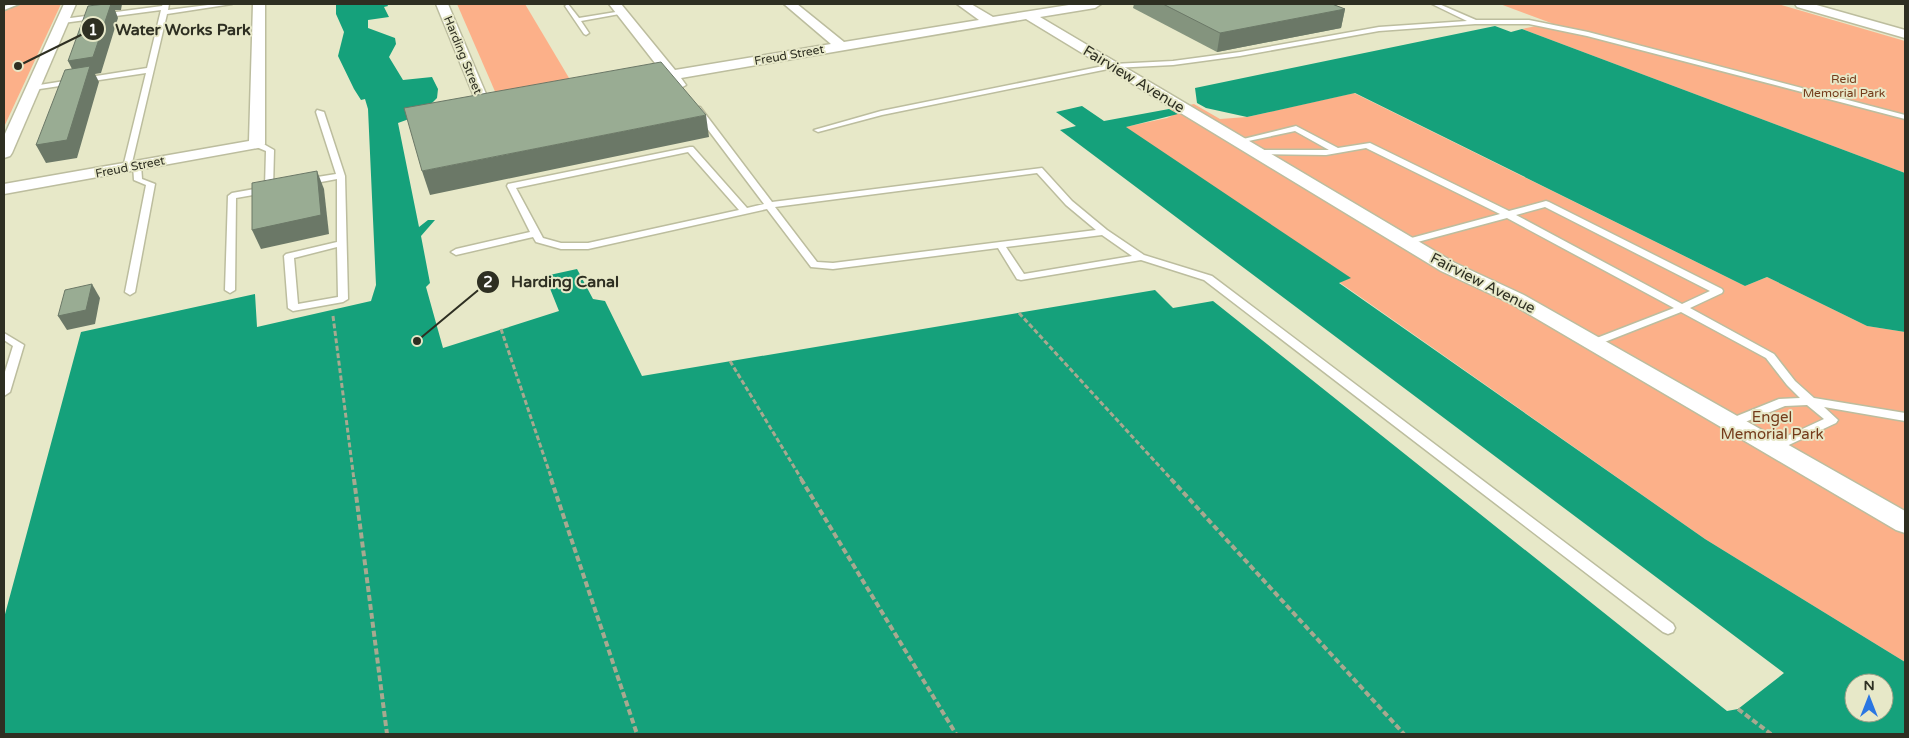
<svg xmlns="http://www.w3.org/2000/svg" width="1909" height="738" font-family="'Varela Round',sans-serif">
  <rect width="100%" height="100%" fill="#e7e8c8"/>
  <g fill="#fcb089">
    <path d="M4 4H61L4 127Z"/>
    <path d="M457 4H525L572 83 497 96Z"/>
    <path d="M1500 4H1778L1905 41V173L1522 29 1551 23Z"/>
    <path d="M1354 93 1745 286 1767 277 1867 326 1905 332V662L1705 539 1339 282 1350 278 1125 127 1167 118 1177 113 1169 109 1194 104 1220 119 1247 117Z"/>
  </g>
  <g fill="#15a17b" fill-rule="evenodd">
    <path d="M336 4H387L388 6 384 7 389 17 368 20V28L395 38 396 44 389 57 403 80 432 77 438 89 437 98 420 115 398 123 419 227 428 220H435L421 236 430 283 426 287 443 348 559 311 545 276 577 269 593 299 605 301 642 376 1155 290 1173 308 1213 301 1727 711 1738 709 1784 673 1060 130 1076 126 1056 112 1082 106 1104 121 1169 109 1178 114 1126 127 1351 278 1339 283 1705 539 1905 662V734H4V618L81 332 255 294 257 327 371 301 376 285 368 109 365 99 361 100 354 89 338 56 344 32 336 14ZM1854 683H1884V713H1854Z"/>
    <path d="M1495 26 1511 32 1522 29 1905 173V332L1867 326 1767 277 1745 286 1355 93 1247 117 1206 108 1197 103 1195 88Z"/>
  </g>
  <g fill="none" stroke-linecap="round" stroke-linejoin="round">
    <defs>
      <g id="service">
        <path d="M11 4H19L4 10V6Z"/>
        <path d="M163 4H169L168 10 216 4H232L167 14 131 167 127 170 123 167 146 73 33 90 29 88 33 86 147 68 161 10 63 23 60 21 63 19 162 6Z"/>
        <path d="M568 4 579 18 622 11 625 13 581 21 589 33 586 35 584 34 565 6Z"/>
        <path d="M1432 4H1439L1476 20H1529L1588 32 1905 115V119L1587 36 1529 24H1475L1379 31 1240 56 1173 65 1113 68 882 115 818 132 814 130 881 111 1113 64 1173 61 1240 52 1379 27 1467 21Z"/>
        <path d="M694 107H700L772 202 1042 168 1072 201 1107 230 1144 255 1212 276 1673 624 1675 628 1673 632 1668 634 1663 632 1204 280 1141 260 1021 280 1017 279 998 248 833 269 811 267 767 209 588 249H561L536 242 533 237 456 255 451 252 456 249 530 232 507 186 508 184 690 147H693L747 208 764 204 694 111ZM688 152 739 210 588 243H561L543 238 516 188ZM1037 173 1066 205 1096 230 833 263 817 262 775 207ZM1102 235 1132 256 1024 274 1006 247Z"/>
        <path d="M317 110 324 112 345 176 348 299 343 302 293 311 288 308 284 256 286 254 337 242V179L305 185 301 182 305 179 336 174 316 112ZM337 247 338 297 298 304 294 258Z"/>
        <path d="M1296 126 1338 148 1370 143 1509 211 1546 201 1549 202 1722 289 1723 291 1722 293 1690 308 1774 354 1795 381 1814 398 1905 413V421L1824 407 1838 420 1836 423 1778 450H1770L1768 447 1770 444 1824 419 1807 405 1785 406 1735 426H1727L1725 423 1727 420 1779 399 1800 398 1787 385 1766 358 1681 312 1597 345H1589L1588 343 1589 341 1674 308 1507 218 1410 244H1404V240L1500 214 1366 148 1326 155 1256 154 1252 152 1256 150H1329L1295 131 1239 143 1235 141ZM1545 207 1710 291 1682 304 1516 215Z"/>
        <path d="M254 142H260L274 150 273 189 265 193 236 198 235 290 230 293 225 290 228 196 232 193 265 187 266 151 254 146Z"/>
        <path d="M137 162 141 165 142 179 155 184 135 292 130 295 125 292 146 185 134 180 133 165Z"/>
        <path d="M4 333 24 345 10 392 4 396V375L13 346 4 340Z"/>
      </g>
      <g id="minor">
        <path d="M64 4H76L12 153 10 156 4 158V136Z"/>
        <path d="M253 4H265V144L263 147 4 194V184L249 141Z"/>
        <path d="M436 4H448L489 101 507 100 509 103 507 106 484 111 479 109Z"/>
        <path d="M609 4H621L675 70 831 44 784 4H797L844 42 979 20 957 4H971L993 17 1075 4H1101L1095 8 1040 17 1455 263 1524 295 1905 511V533L1896 530 1510 303 1441 271 1026 19 681 78 686 85 679 89 674 88 668 80 642 84 637 83 635 80 637 77 662 72Z"/>
        <path d="M1795 4H1813L1905 30V38L1797 7Z"/>
      </g>
    </defs>
    <use href="#service" stroke="#bcbd9e" stroke-width="3"/>
    <use href="#minor" stroke="#bcbd9e" stroke-width="3"/>
    <g stroke="#a8a990" stroke-width="3" stroke-dasharray="5 2.5" stroke-linecap="butt">
      <path d="M1019 313 1172 480"/>
      <path d="M333 316 354 480"/>
      <path d="M501 329 552 480"/>
      <path d="M730 361 802 480"/>
    </g>
    <g stroke="#a8a990" stroke-width="4" stroke-dasharray="6 3" stroke-linecap="butt">
      <path d="M354 479 387 734"/>
      <path d="M551 479 637 734"/>
      <path d="M801 479 956 734"/>
      <path d="M1171 479 1404 734"/>
      <path d="M1738 709 1771 734"/>
    </g>
    <use href="#service" fill="#fff" fill-rule="evenodd"/>
    <use href="#minor" fill="#fff" fill-rule="evenodd"/>
  </g>
  <path fill="#84947e" d="M1134 4H1332L1345 9 1341 28 1217 52 1133 8Z"/>
  <g fill="#6b7867">
    <path d="M111 4H122L121 10H115L118 18 101 73 95 74 99 82 77 158 46 163 36 145 76 77 68 61Z"/>
    <path d="M552 4H564L552 5Z"/>
    <path d="M1345 9 1341 28 1217 52 1220 33Z"/>
    <path d="M706 115 709 137 430 195 422 171Z"/>
    <path d="M317 171 324 189 329 234 261 249 252 230Z"/>
    <path d="M92 284 100 298 95 324 67 330 58 316Z"/>
  </g>
  <g fill="#99ac93" stroke="#6b7867">
    <path d="M105 4H111L93 57 68 61 88 6Z"/>
    <path d="M1163 4H1332L1345 9 1220 33Z"/>
    <path d="M661 62 706 115 422 171 404 108Z"/>
    <path d="M90 66 67 140 36 145 65 70Z"/>
    <path d="M317 171 321 215 252 230V183Z"/>
    <path d="M92 284 86 310 58 316 65 290Z"/>
  </g>
  <g text-anchor="middle" stroke-width="4" stroke-linejoin="round" paint-order="stroke">
    <g font-size="12" fill="#2e2f22" stroke="#e7e8c8">
      <text transform="translate(463 55) rotate(68)" y="4">Harding Street</text>
      <text transform="translate(789 55) rotate(-10)" y="4">Freud Street</text>
      <text transform="translate(130 167) rotate(-11)" y="4">Freud Street</text>
    </g>
    <g font-size="12" fill="#743b1a" stroke="#e7e8c8">
      <text x="1844" y="83">Reid<tspan x="1844" dy="14">Memorial Park</tspan></text>
    </g>
    <g font-size="15" fill="#2e2f22" stroke="#e7e8c8">
      <text transform="translate(1134 79) rotate(31)" y="5">Fairview Avenue</text>
      <text transform="translate(1483 283) rotate(27)" y="5">Fairview Avenue</text>
    </g>
    <g font-size="15" fill="#743b1a" stroke="#e7e8c8">
      <text x="1772" y="422">Engel<tspan x="1772" dy="17">Memorial Park</tspan></text>
    </g>
  </g>
  <path fill="none" stroke="#2e2f22" stroke-width="2" d="M18 66L93 29M417 341L488 282"/>
  <g fill="#2e2f22" stroke="#e7e8c8" stroke-width="2">
    <circle cx="18" cy="66" r="5"/>
    <circle cx="417" cy="341" r="5"/>
    <circle cx="93" cy="29" r="12"/>
    <circle cx="488" cy="282" r="12"/>
  </g>
  <g font-size="15" text-anchor="middle" font-weight="bold" fill="#fff">
    <text x="93" y="35">1</text>
    <text x="488" y="287">2</text>
  </g>
  <g font-size="16" text-anchor="middle" font-weight="bold" fill="#2e2f22" stroke="#e7e8c8" stroke-width="4" stroke-linejoin="round" paint-order="stroke">
    <text x="183" y="35">Water Works Park</text>
    <text x="565" y="287">Harding Canal</text>
  </g>
  <rect width="1909" height="738" fill="none" stroke="#2e2f22" stroke-width="10"/>
  <g transform="translate(1869 698)"><circle r="24" fill="#e7e8c8" stroke="#9d9e86"/>
  <path d="M0-4L9 19L0 12L-9 19Z" fill="#2a76e2"/>
  <text y="-8" font-size="14" font-weight="bold" text-anchor="middle" fill="#2e2f22">N</text>
  </g>
</svg>
